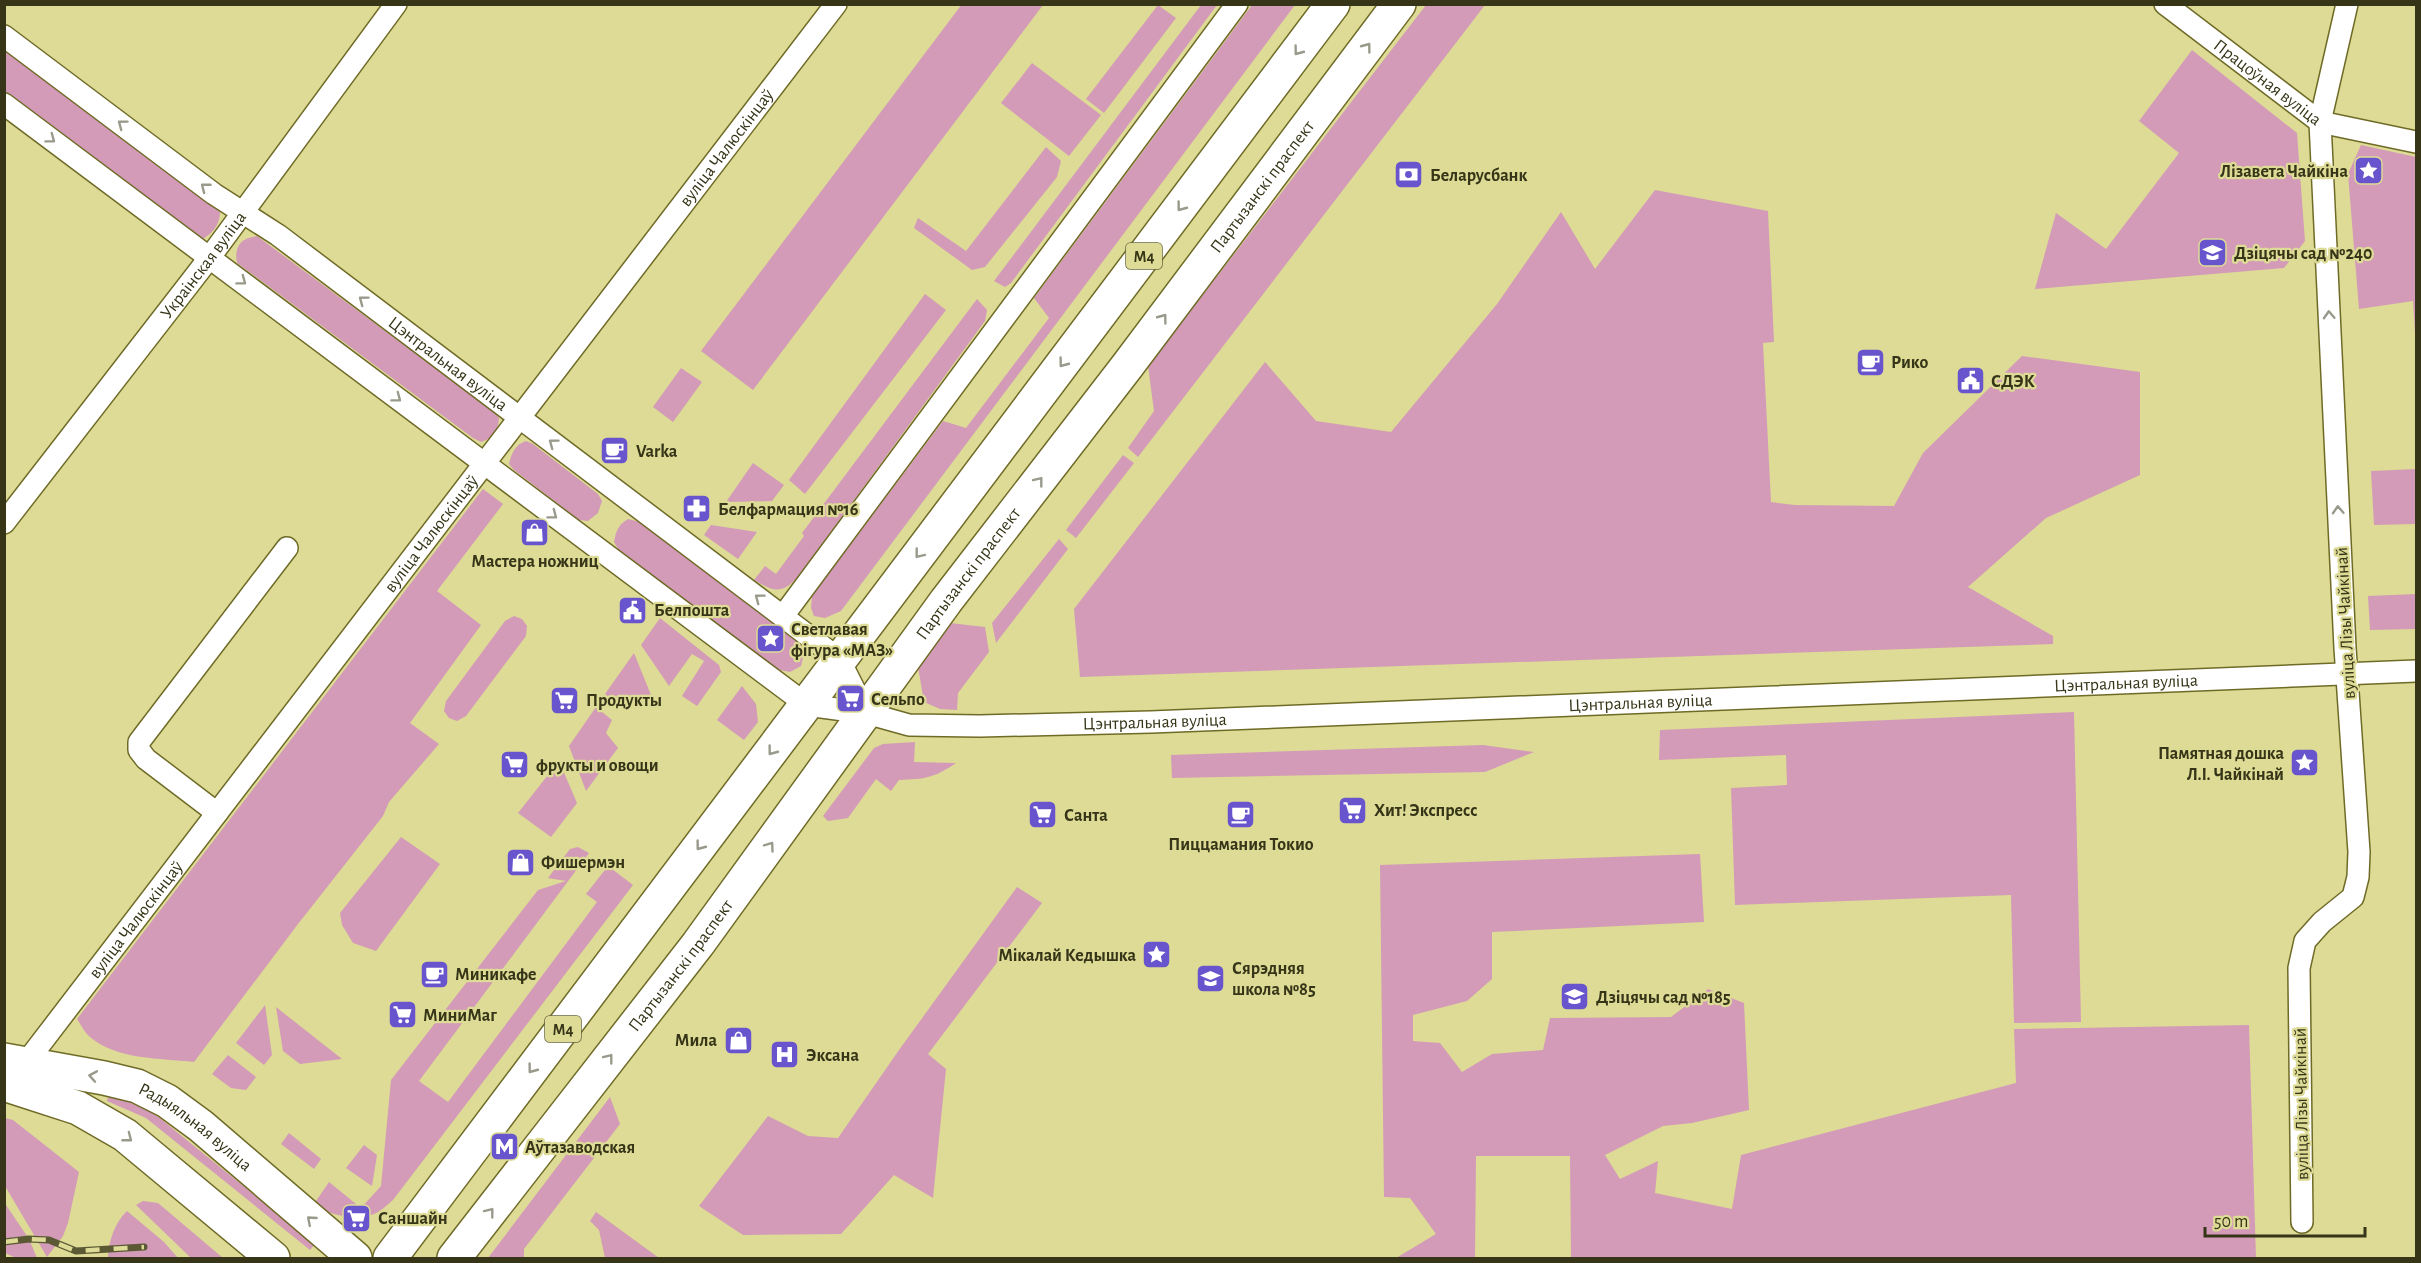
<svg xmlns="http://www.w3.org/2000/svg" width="2421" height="1263" font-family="'Alegreya Sans',sans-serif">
  <rect width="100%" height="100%" fill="#dddb95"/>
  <g fill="#d39bb8">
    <path d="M962 4 1043 5 753 390 701 351Z"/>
    <path d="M1158 5 1176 18 1104 113 1086 99Z"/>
    <path d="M1201 5H1217L1011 283 1005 287 994 281Z"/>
    <path d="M1252 5H1295L841 611 825 618 814 616 811 608 812 596 943 421 966 428 1049 318 1034 298Z"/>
    <path d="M1426 5H1485L1138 457 1128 448 1154 411 1148 366Z"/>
    <path d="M4 50 220 212C220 225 212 234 201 240L5 91Z"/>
    <path d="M2192 50 2297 133 2305 241 2284 268 2035 289 2056 213 2106 249 2179 153 2139 121Z"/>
    <path d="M1032 63 1101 115 1069 156 1001 103Z"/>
    <path d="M2361 145 2416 157V351L2413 301 2359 309 2348 174Z"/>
    <path d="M1046 147 1061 161 1057 177 985 267 972 270 914 228 918 218 966 251Z"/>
    <path d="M1655 190 1768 211 1774 342 1763 343 1771 502 1795 505 1894 506 1923 453 2022 356 2140 372V475L2046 518 1968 587 2053 636V644L1080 677 1074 609 1265 362 1316 421 1391 432 1497 304 1561 212 1595 269Z"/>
    <path d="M257 236 493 411 499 418C498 431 494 438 481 442L473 438 237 263C234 247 240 238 257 236Z"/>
    <path d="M925 294 946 310 805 494 789 480Z"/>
    <path d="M977 299 987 310 985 321 797 578C781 595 773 591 754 580L765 566 776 574 804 536 802 533Z"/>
    <path d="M681 368 702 382 673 422 653 407Z"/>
    <path d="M526 441 533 444 598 494 602 501 598 513 588 521 579 520 514 470 509 464C511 453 516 444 526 441Z"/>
    <path d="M1123 455 1134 463 1076 538 1066 530Z"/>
    <path d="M753 463 784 485 772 501 726 502Z"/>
    <path d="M2416 469V524L2374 525 2371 471Z"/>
    <path d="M483 489 503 504 437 591 481 625 410 723 439 744 389 802 383 816 298 924 194 1062C160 1058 117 1060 90 1037 85 1033 81 1025 77 1019Z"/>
    <path d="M628 519 640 522 797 638 804 653 801 666 790 672 774 669 620 552 614 542C616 531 618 525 628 519Z"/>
    <path d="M711 525 757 532 738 559 704 535Z"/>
    <path d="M1059 539 1068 549 996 643 992 623Z"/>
    <path d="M2416 594V629L2370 630 2368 596Z"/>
    <path d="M514 616 522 619 527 626 526 636 466 716 457 721 449 718 444 711 446 701 505 621Z"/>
    <path d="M660 618 719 665 721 672 697 706 682 696 704 661 692 654 669 686 641 645Z"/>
    <path d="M950 623 985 627 989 652 958 693 957 710 940 709 924 702 918 667Z"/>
    <path d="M634 653 653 700 650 705C640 701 630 700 621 707L605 694Z"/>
    <path d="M742 686 756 704 758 722 744 740 717 720Z"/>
    <path d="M596 707 612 720 606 733 618 748 586 791 569 746Z"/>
    <path d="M2074 712 2081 1022 2014 1023 2011 895 1735 905 1731 788 1787 785 1786 755 1659 760 1660 730Z"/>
    <path d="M915 742 914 762 956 763C934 778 925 779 899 780L891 791 876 779 848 818 828 821 823 816 874 748 883 744Z"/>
    <path d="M1483 745 1534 752 1485 772 1172 778 1171 755Z"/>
    <path d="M559 761 577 803 551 837 518 813Z"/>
    <path d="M401 837 440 864 376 951 353 943 342 925 340 913Z"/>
    <path d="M578 847 589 853 419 1081 448 1102 597 902 586 894 608 866 633 885 393 1200C388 1204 383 1209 378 1212 361 1222 328 1216 314 1204L329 1182 361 1208 381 1186 391 1080 538 890 566 881 548 878 570 849Z"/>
    <path d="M1700 854 1704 922 1492 932V979L1467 1001 1413 1015V1041L1440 1043 1462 1072 1492 1054 1543 1050 1550 1018 1671 1017 1708 989 1744 1003 1749 1110 1692 1123 1663 1126 1605 1155 1620 1179 1658 1161 1655 1193 1732 1209 1741 1155 2016 1083 2014 1029 2249 1025 2256 1258H1571L1570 1156H1476L1475 1258H1396L1436 1234 1410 1198 1384 1197 1380 865Z"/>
    <path d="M1017 887 1042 903 928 1054 946 1069 933 1198 894 1175 841 1234 743 1235 699 1206 768 1116 808 1136 838 1138 899 1050Z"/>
    <path d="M265 1005 272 1055 264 1065 236 1043Z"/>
    <path d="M276 1007 342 1059 300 1064 283 1051Z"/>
    <path d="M228 1055 256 1077 246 1090 231 1088 212 1074Z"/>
    <path d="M109 1094 151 1111 315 1244 310 1250 146 1118 107 1101Z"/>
    <path d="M610 1097 620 1124 524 1249V1258H488Z"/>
    <path d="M5 1118 13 1120 79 1172 68 1223 63 1236 47 1257 5 1186Z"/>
    <path d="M289 1133 321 1159 314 1169 281 1144Z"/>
    <path d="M364 1145 377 1155 372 1186 346 1168Z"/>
    <path d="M143 1201 158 1203 223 1258H191L136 1205Z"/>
    <path d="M4 1202 29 1239 37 1258H16L5 1253Z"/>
    <path d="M127 1211 164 1242 178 1258H108C108 1242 115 1222 127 1211Z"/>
    <path d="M596 1212 659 1258H605L599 1230 590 1221Z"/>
  </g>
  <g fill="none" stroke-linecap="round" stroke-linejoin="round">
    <defs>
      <g id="street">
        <path id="s1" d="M2165 4 2320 122 2416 142"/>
        <path id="s2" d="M4 36 214 194 278 235 839 659 866 713"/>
        <path id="s3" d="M4 104 807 705 866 713 909 725 980 726 1151 722 2416 671"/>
        <path id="s4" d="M4 523 210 257 396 4"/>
        <path d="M783 616 1237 4"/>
        <path d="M217 813 146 759 139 750V742L287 548"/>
        <path id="s5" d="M25 1064 836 4"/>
        <path d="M2302 1222 2299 968 2305 941 2322 922 2353 897 2358 877 2359 852 2345 648 2320 122 2347 4"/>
      </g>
      <g id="primary">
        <path id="s6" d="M4 1060 104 1078 137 1086 167 1101 201 1126 355 1258"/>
        <path d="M4 1084 78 1108 125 1135 273 1258"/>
        <path d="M390 1258 1333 4"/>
        <path id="s7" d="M454 1258 698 944 946 601 1128 365 1399 4"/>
      </g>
    </defs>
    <use href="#street" stroke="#6f6b27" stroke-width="24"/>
    <use href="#primary" stroke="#6f6b27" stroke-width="36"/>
    <use href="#street" stroke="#fff" stroke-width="21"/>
    <use href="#primary" stroke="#fff" stroke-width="33"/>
    <defs>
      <path id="rail" d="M4 1242 29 1239 49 1240 76 1251 144 1247"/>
    </defs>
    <use href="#rail" stroke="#5a5933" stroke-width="7"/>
    <use href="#rail" stroke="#dddb95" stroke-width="4.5" stroke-dasharray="14" stroke-linecap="butt"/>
  </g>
  <defs><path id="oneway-chevron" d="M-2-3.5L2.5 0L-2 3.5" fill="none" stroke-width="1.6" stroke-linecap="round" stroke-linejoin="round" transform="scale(1.5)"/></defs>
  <g stroke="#9a9a8c">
    <use href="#oneway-chevron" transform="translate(1367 47) rotate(-53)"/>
    <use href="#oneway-chevron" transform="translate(1298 51) rotate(127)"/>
    <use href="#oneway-chevron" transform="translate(122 124) rotate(-143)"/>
    <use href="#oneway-chevron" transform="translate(51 139) rotate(37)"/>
    <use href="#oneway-chevron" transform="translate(205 187) rotate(-142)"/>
    <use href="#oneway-chevron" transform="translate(1181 207) rotate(127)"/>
    <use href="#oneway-chevron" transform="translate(242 281) rotate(37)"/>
    <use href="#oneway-chevron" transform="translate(363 300) rotate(-143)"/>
    <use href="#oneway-chevron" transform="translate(2329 315) rotate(-93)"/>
    <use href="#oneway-chevron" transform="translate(1163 318) rotate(-53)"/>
    <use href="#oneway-chevron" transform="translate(1063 363) rotate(127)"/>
    <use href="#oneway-chevron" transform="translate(397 398) rotate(37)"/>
    <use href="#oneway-chevron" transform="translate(553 443) rotate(-143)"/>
    <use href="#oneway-chevron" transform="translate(1039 481) rotate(-52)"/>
    <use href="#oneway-chevron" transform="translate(2338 510) rotate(-93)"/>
    <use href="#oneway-chevron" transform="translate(553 515) rotate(37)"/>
    <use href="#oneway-chevron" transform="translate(919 554) rotate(128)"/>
    <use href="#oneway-chevron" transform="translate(759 598) rotate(-143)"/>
    <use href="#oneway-chevron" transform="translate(772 751) rotate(127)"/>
    <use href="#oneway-chevron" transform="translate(700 846) rotate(127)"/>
    <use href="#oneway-chevron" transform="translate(770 846) rotate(-54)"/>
    <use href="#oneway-chevron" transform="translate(609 1058) rotate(-52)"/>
    <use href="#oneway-chevron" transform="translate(532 1069) rotate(127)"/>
    <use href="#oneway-chevron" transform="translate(93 1076) rotate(-170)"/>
    <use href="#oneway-chevron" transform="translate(128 1138) rotate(38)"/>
    <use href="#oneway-chevron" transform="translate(490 1212) rotate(-52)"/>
    <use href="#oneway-chevron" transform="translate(311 1220) rotate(-139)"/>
  </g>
  <defs>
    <symbol id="sight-square" viewBox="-11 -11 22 22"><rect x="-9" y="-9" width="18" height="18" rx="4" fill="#6854cd" stroke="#dddb95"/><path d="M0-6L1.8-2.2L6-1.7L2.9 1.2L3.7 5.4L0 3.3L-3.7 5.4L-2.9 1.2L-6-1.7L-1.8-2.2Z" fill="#fff"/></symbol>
    <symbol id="bank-square" viewBox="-11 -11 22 22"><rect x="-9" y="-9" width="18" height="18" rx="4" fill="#6854cd" stroke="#dddb95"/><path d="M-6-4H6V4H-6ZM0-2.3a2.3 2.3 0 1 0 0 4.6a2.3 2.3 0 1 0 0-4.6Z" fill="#fff"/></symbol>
    <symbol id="school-square" viewBox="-11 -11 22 22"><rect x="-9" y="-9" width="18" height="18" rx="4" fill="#6854cd" stroke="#dddb95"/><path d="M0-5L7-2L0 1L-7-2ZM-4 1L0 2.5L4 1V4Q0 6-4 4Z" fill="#fff"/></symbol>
    <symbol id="cafe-square" viewBox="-11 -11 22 22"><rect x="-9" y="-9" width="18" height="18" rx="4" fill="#6854cd" stroke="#dddb95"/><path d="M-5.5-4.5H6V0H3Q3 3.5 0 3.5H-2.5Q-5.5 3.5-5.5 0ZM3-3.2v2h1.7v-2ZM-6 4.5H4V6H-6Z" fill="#fff"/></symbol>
    <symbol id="civic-square" viewBox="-11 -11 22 22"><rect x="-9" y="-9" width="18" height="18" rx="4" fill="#6854cd" stroke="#dddb95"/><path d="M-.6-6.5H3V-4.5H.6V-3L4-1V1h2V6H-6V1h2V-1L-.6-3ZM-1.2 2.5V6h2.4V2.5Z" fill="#fff"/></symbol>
    <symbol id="pharmacy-square" viewBox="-11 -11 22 22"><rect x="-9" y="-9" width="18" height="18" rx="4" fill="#6854cd" stroke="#dddb95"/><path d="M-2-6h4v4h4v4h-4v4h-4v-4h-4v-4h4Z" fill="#fff"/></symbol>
    <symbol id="shop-square" viewBox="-11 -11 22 22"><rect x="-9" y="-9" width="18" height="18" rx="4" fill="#6854cd" stroke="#dddb95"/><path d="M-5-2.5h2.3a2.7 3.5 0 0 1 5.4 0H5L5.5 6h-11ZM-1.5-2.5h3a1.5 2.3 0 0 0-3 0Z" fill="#fff"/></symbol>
    <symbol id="supermarket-square" viewBox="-11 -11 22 22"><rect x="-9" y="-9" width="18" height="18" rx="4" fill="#6854cd" stroke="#dddb95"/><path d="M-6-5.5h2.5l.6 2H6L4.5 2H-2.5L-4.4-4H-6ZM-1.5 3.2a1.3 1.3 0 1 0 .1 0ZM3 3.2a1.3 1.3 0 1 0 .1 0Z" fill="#fff"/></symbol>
    <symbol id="hospital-square" viewBox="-11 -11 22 22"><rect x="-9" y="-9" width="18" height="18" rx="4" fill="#6854cd" stroke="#dddb95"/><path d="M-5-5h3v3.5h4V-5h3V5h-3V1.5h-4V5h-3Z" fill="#fff"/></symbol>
    <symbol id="metro-square" viewBox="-11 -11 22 22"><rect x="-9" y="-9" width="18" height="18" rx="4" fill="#6854cd" stroke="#dddb95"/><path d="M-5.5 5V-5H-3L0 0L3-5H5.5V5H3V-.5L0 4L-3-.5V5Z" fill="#fff"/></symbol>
  </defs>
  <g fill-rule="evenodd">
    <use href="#sight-square" x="2352" y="154" width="33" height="33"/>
    <use href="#bank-square" x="1392" y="158" width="33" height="33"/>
    <use href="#school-square" x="2196" y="236" width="33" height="33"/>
    <use href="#cafe-square" x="1854" y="346" width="33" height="33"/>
    <use href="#civic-square" x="1954" y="364" width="33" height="33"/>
    <use href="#cafe-square" x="598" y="434" width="33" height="33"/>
    <use href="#pharmacy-square" x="680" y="492" width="33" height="33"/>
    <use href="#shop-square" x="518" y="516" width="33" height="33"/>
    <use href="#civic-square" x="616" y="594" width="33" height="33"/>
    <use href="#sight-square" x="754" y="622" width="33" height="33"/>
    <use href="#supermarket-square" x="834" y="682" width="33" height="33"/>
    <use href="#supermarket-square" x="548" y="684" width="33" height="33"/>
    <use href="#sight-square" x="2288" y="746" width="33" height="33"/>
    <use href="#supermarket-square" x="498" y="748" width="33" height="33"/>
    <use href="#supermarket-square" x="1336" y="794" width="33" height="33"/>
    <use href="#supermarket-square" x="1026" y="798" width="33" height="33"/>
    <use href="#cafe-square" x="1224" y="798" width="33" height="33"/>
    <use href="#shop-square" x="504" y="846" width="33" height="33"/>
    <use href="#sight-square" x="1140" y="938" width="33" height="33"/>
    <use href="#cafe-square" x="418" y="958" width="33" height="33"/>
    <use href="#school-square" x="1194" y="962" width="33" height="33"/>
    <use href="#school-square" x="1558" y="980" width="33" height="33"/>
    <use href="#supermarket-square" x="386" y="998" width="33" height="33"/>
    <use href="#shop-square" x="722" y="1024" width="33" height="33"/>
    <use href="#hospital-square" x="768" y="1038" width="33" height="33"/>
    <use href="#metro-square" x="488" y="1130" width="33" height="33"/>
    <use href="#supermarket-square" x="340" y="1202" width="33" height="33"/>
  </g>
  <g text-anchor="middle" stroke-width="4.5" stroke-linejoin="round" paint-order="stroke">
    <g fill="#dddb95" stroke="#68673e" stroke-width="1.5">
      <rect x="1126" y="243" width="36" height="26" rx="4.5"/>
      <rect x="545" y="1016" width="36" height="26" rx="4.5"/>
    </g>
    <g font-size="16" font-weight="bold" fill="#363518">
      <text x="1144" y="262">М4</text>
      <text x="563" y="1035">М4</text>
    </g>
    <g font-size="18" fill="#363518" stroke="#dddb95">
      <text dy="6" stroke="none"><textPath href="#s1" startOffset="129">Працоўная вуліца</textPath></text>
      <text dy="6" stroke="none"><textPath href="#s5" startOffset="1154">вуліца Чалюскінцаў</textPath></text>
      <text dy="6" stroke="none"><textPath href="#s7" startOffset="1342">Партызанскі праспект</textPath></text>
      <text dy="6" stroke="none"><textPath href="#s4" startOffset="326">Украінская вуліца</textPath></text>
      <text dy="6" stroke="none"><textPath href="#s2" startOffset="552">Цэнтральная вуліца</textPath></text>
      <text dy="6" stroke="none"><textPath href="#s5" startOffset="668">вуліца Чалюскінцаў</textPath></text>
      <text dy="6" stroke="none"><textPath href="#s7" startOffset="856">Партызанскі праспект</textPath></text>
      <text transform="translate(2345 623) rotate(-93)" y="6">вуліца Лізы Чайкінай</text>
      <text dy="6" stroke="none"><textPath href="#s3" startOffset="2325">Цэнтральная вуліца</textPath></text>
      <text dy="6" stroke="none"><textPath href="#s3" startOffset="1839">Цэнтральная вуліца</textPath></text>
      <text dy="6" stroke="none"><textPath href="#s3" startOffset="1353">Цэнтральная вуліца</textPath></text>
      <text dy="6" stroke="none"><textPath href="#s5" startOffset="182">вуліца Чалюскінцаў</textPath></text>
      <text dy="6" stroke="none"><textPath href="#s7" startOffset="370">Партызанскі праспект</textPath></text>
      <text transform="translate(2301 1104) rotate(-91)" y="6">вуліца Лізы Чайкінай</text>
      <text dy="6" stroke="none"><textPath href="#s6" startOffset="207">Радыяльная вуліца</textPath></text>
    </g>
    <g font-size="18" font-weight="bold" fill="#363518" stroke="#dddb95" text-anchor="start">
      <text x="2348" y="177" text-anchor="end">Лізавета Чайкіна</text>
      <text x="1430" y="181">Беларусбанк</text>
      <text x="2234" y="259">Дзіцячы сад №240</text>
      <text x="1891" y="368">Рико</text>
      <text x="1991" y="387">СДЭК</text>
      <text x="636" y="457">Varka</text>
      <text x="718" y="515">Белфармация №16</text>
      <text x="535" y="567" text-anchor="middle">Мастера ножниц</text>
      <text x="654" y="616">Белпошта</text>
      <text x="791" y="635">Светлавая<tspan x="791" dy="21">фігура «МАЗ»</tspan></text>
      <text x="871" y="705">Сельпо</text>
      <text x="586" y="706">Продукты</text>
      <text x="2284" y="759" text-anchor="end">Памятная дошка<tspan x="2284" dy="21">Л.І. Чайкінай</tspan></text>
      <text x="536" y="771">фрукты и овощи</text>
      <text x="1374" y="816">Хит! Экспресс</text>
      <text x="1064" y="821">Санта</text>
      <text x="1241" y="850" text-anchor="middle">Пиццамания Токио</text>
      <text x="541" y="868">Фишермэн</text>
      <text x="1136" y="961" text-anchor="end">Мікалай Кедышка</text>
      <text x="1232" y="974">Сярэдняя<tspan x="1232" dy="21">школа №85</tspan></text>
      <text x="455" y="980">Миникафе</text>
      <text x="1596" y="1003">Дзіцячы сад №185</text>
      <text x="423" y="1021">МиниМаг</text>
      <text x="717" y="1046" text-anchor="end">Мила</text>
      <text x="806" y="1061">Эксана</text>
      <text x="525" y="1153">Аўтазаводская</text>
      <text x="378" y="1224">Саншайн</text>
    </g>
  </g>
  <rect width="2421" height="1263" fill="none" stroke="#363518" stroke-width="12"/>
  <path d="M2205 1227v9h160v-9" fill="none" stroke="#363518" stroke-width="3"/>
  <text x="2214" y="1227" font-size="18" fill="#363518" stroke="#dddb95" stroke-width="4.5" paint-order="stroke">50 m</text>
</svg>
